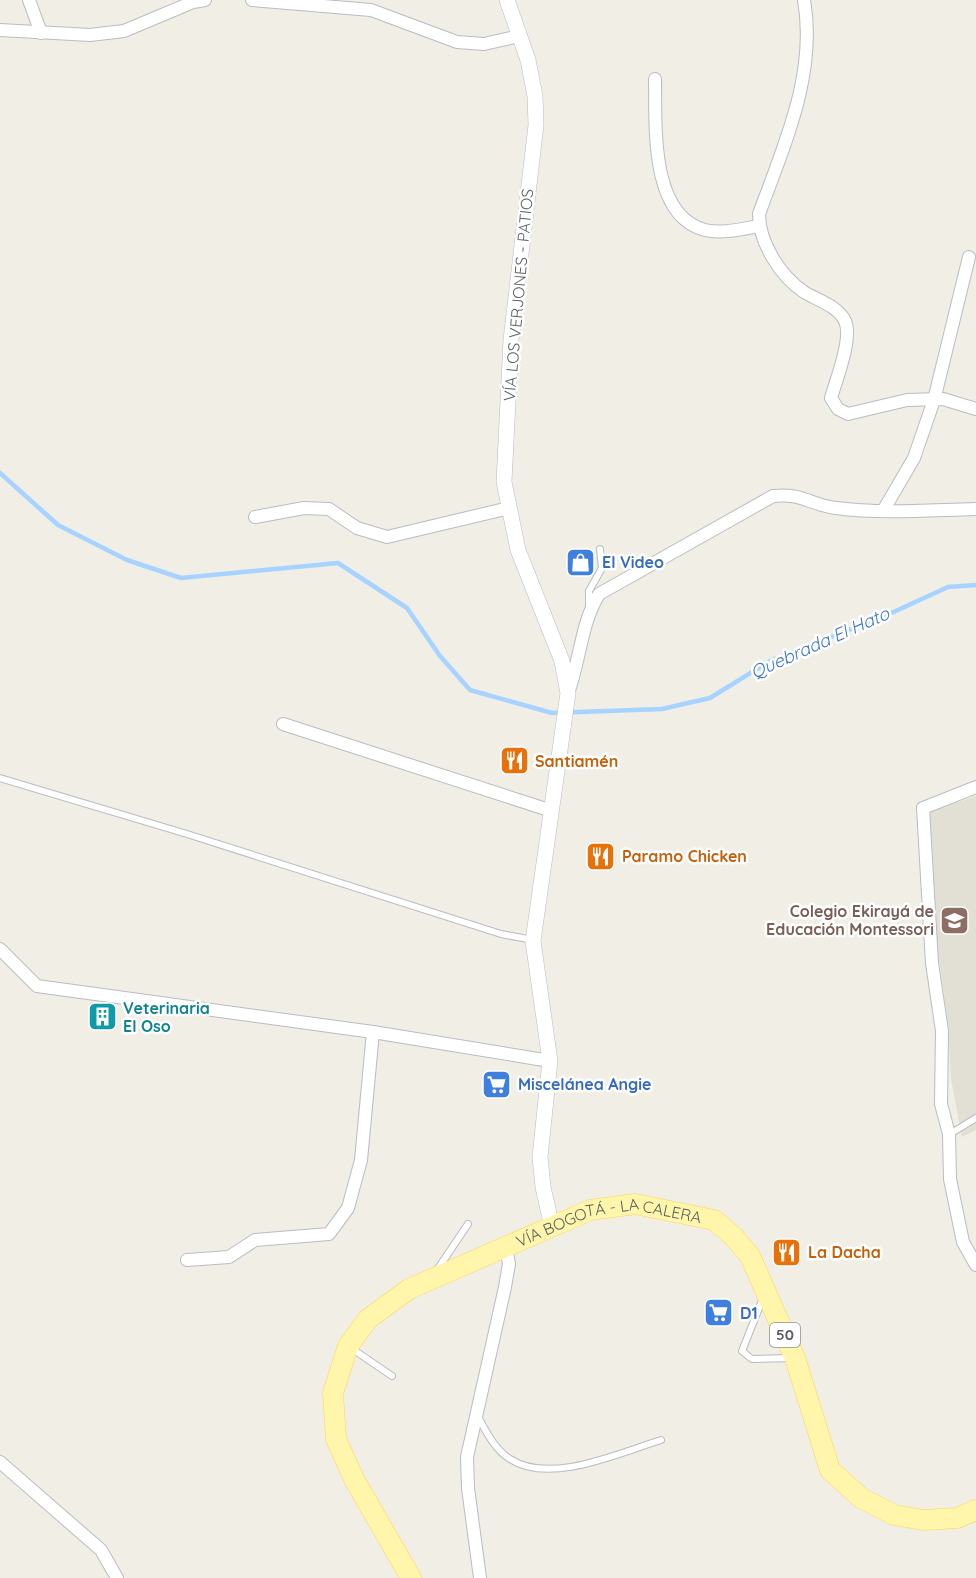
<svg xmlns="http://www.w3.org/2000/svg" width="976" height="1578" font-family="Quicksand,sans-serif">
  <rect width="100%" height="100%" fill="#f0eee5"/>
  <path fill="#e2e0d5" d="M976 796V1130L962 1137 951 1079 948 1026 920 815Z"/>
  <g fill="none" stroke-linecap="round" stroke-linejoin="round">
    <path stroke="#a6d3ff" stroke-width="4.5" d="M0 473 58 525 127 560 181 578 338 563 407 608 440 656 470 690 552 713 662 709 710 698 770 661 887 615 948 587 976 585"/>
    <defs>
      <g id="service">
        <path d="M589 607V591L602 568 600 549"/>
        <path d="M0 778 187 834 501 934 533 940"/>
        <path d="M950 1134 976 1118"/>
        <path d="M437 1270 468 1224"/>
        <path d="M763 1298 742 1351 752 1359 791 1358"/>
        <path d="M351 1348 392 1376"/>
        <path d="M477 1415C486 1431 494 1449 510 1459 550 1485 619 1453 661 1440"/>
      </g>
      <g id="minor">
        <path d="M29 0 41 33"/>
        <path d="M252 0 371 10 457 42 484 44 519 36"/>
        <path d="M804 0C817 74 784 145 759 214 759 242 780 276 804 292 817 300 838 306 845 321 853 338 836 380 831 398L838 409 848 414 907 400 943 399 976 409"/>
        <path d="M0 30 90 35 124 31 193 2 205 0"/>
        <path d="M655 79C656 123 649 216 705 230 723 234 741 229 759 226"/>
        <path d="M883 511 914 458 934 400 969 257"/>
        <path d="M255 517 304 508 329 509 357 528 387 537 509 508"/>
        <path d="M568 693C580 661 581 623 599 594L773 496C804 493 810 505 836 508 882 514 930 510 976 509"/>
        <path d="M283 724 552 811"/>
        <path d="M976 787 923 808 932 963 942 1031 941 1104 949 1134 950 1179 963 1242 976 1265"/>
        <path d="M0 949 37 986 373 1032 550 1061"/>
        <path d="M187 1260 229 1257 255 1240 329 1234 348 1208 361 1160 373 1032"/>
        <path d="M0 1462 101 1550 117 1578"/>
        <path d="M480 1578 468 1488 467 1457 505 1287 509 1264 506 1248"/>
      </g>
      <path id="tertiary" d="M507 0 528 60 535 96 536 125 511 340 504 482 518 550 562 661 568 693 533 941 550 1061 540 1157 543 1187 552 1227"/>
      <g id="primary">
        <path id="s1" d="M411 1578 354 1479 336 1439 333 1393 348 1346 368 1319 409 1289 590 1210 635 1204 714 1220 733 1236 750 1256 795 1358 830 1470 861 1498 894 1515 923 1520 957 1518 976 1510"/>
      </g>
    </defs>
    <use href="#service" stroke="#b9bcc1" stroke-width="8"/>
    <use href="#minor" stroke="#b9bcc1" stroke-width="14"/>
    <use href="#tertiary" stroke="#b9bcc1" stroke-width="16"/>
    <use href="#primary" stroke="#fcd651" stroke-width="21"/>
    <use href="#service" stroke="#fff" stroke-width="6"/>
    <use href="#minor" stroke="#fff" stroke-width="12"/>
    <use href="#tertiary" stroke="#fff" stroke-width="15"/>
    <use href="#primary" stroke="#fff6ab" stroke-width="20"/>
  </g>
  <defs>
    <symbol id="shop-square" viewBox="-11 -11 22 22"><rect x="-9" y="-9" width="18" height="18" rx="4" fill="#3f7fe0" stroke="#fff"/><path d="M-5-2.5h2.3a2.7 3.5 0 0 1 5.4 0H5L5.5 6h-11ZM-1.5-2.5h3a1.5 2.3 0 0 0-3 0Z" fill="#fff"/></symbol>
    <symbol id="restaurant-square" viewBox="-11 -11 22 22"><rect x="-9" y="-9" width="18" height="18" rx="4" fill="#e8710a" stroke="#fff"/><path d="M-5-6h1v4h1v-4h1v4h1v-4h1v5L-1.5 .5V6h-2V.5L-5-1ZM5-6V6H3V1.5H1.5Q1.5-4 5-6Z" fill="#fff"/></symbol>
    <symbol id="school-square" viewBox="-11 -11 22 22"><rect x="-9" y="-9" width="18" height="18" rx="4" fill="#8d6e63" stroke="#fff"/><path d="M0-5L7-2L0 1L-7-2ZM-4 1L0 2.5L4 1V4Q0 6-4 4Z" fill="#fff"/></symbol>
    <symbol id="building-square" viewBox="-11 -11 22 22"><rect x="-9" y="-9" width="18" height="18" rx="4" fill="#0f9aa8" stroke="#fff"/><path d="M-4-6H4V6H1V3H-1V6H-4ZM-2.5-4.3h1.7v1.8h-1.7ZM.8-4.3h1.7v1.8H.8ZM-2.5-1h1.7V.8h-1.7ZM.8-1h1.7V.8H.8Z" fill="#fff"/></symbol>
    <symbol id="supermarket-square" viewBox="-11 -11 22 22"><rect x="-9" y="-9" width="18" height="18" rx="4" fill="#3f7fe0" stroke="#fff"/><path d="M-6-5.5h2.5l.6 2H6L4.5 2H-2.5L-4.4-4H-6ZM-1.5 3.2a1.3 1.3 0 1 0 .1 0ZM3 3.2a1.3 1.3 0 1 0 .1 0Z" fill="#fff"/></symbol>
  </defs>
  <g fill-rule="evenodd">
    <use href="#shop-square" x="564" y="546" width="33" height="33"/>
    <use href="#restaurant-square" x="498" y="744" width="33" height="33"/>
    <use href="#restaurant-square" x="584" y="840" width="33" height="33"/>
    <use href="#school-square" x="938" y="904" width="33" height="33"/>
    <use href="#building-square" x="86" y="1000" width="33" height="33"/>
    <use href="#supermarket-square" x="480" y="1068" width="33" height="33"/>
    <use href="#restaurant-square" x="770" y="1236" width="33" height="33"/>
    <use href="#supermarket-square" x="702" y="1296" width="33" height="33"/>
  </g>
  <g text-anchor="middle" stroke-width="5" stroke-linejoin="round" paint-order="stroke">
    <rect fill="#fff" stroke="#8d9094" stroke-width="1.5" x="770" y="1323" width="30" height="24" rx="4.5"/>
    <g font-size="15" font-weight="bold" fill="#5c6066">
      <text x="785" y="1340">50</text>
    </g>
    <g font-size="16" fill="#5c6066" stroke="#fff">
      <text transform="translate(518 295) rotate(-85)" y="6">VÍA LOS VERJONES - PATIOS</text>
      <text dy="6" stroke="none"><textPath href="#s1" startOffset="552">VÍA BOGOTÁ - LA CALERA</textPath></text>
    </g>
    <g font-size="16" font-weight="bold" fill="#366cbe" stroke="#fff" text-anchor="start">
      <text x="602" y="568">El Video</text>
      <text x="518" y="1090">Miscelánea Angie</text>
      <text x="740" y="1319">D1</text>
    </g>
    <g font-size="16" font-weight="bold" fill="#c56008" stroke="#fff" text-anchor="start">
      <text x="535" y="767">Santiamén</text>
      <text x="622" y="862">Paramo Chicken</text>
      <text x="808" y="1258">La Dacha</text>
    </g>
    <g font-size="16" font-weight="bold" fill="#785e54" stroke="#fff" text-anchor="end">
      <text x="934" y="917">Colegio Ekirayá de<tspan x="934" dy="18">Educación Montessori</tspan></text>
    </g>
    <g font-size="16" font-weight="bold" fill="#0d838f" stroke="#fff" text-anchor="start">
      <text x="123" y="1014">Veterinaria<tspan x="123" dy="18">El Oso</tspan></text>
    </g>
    <g font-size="18" font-style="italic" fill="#3c77c4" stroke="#fff">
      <text transform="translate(820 643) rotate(-24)" y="6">Quebrada El Hato</text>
    </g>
  </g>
</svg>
